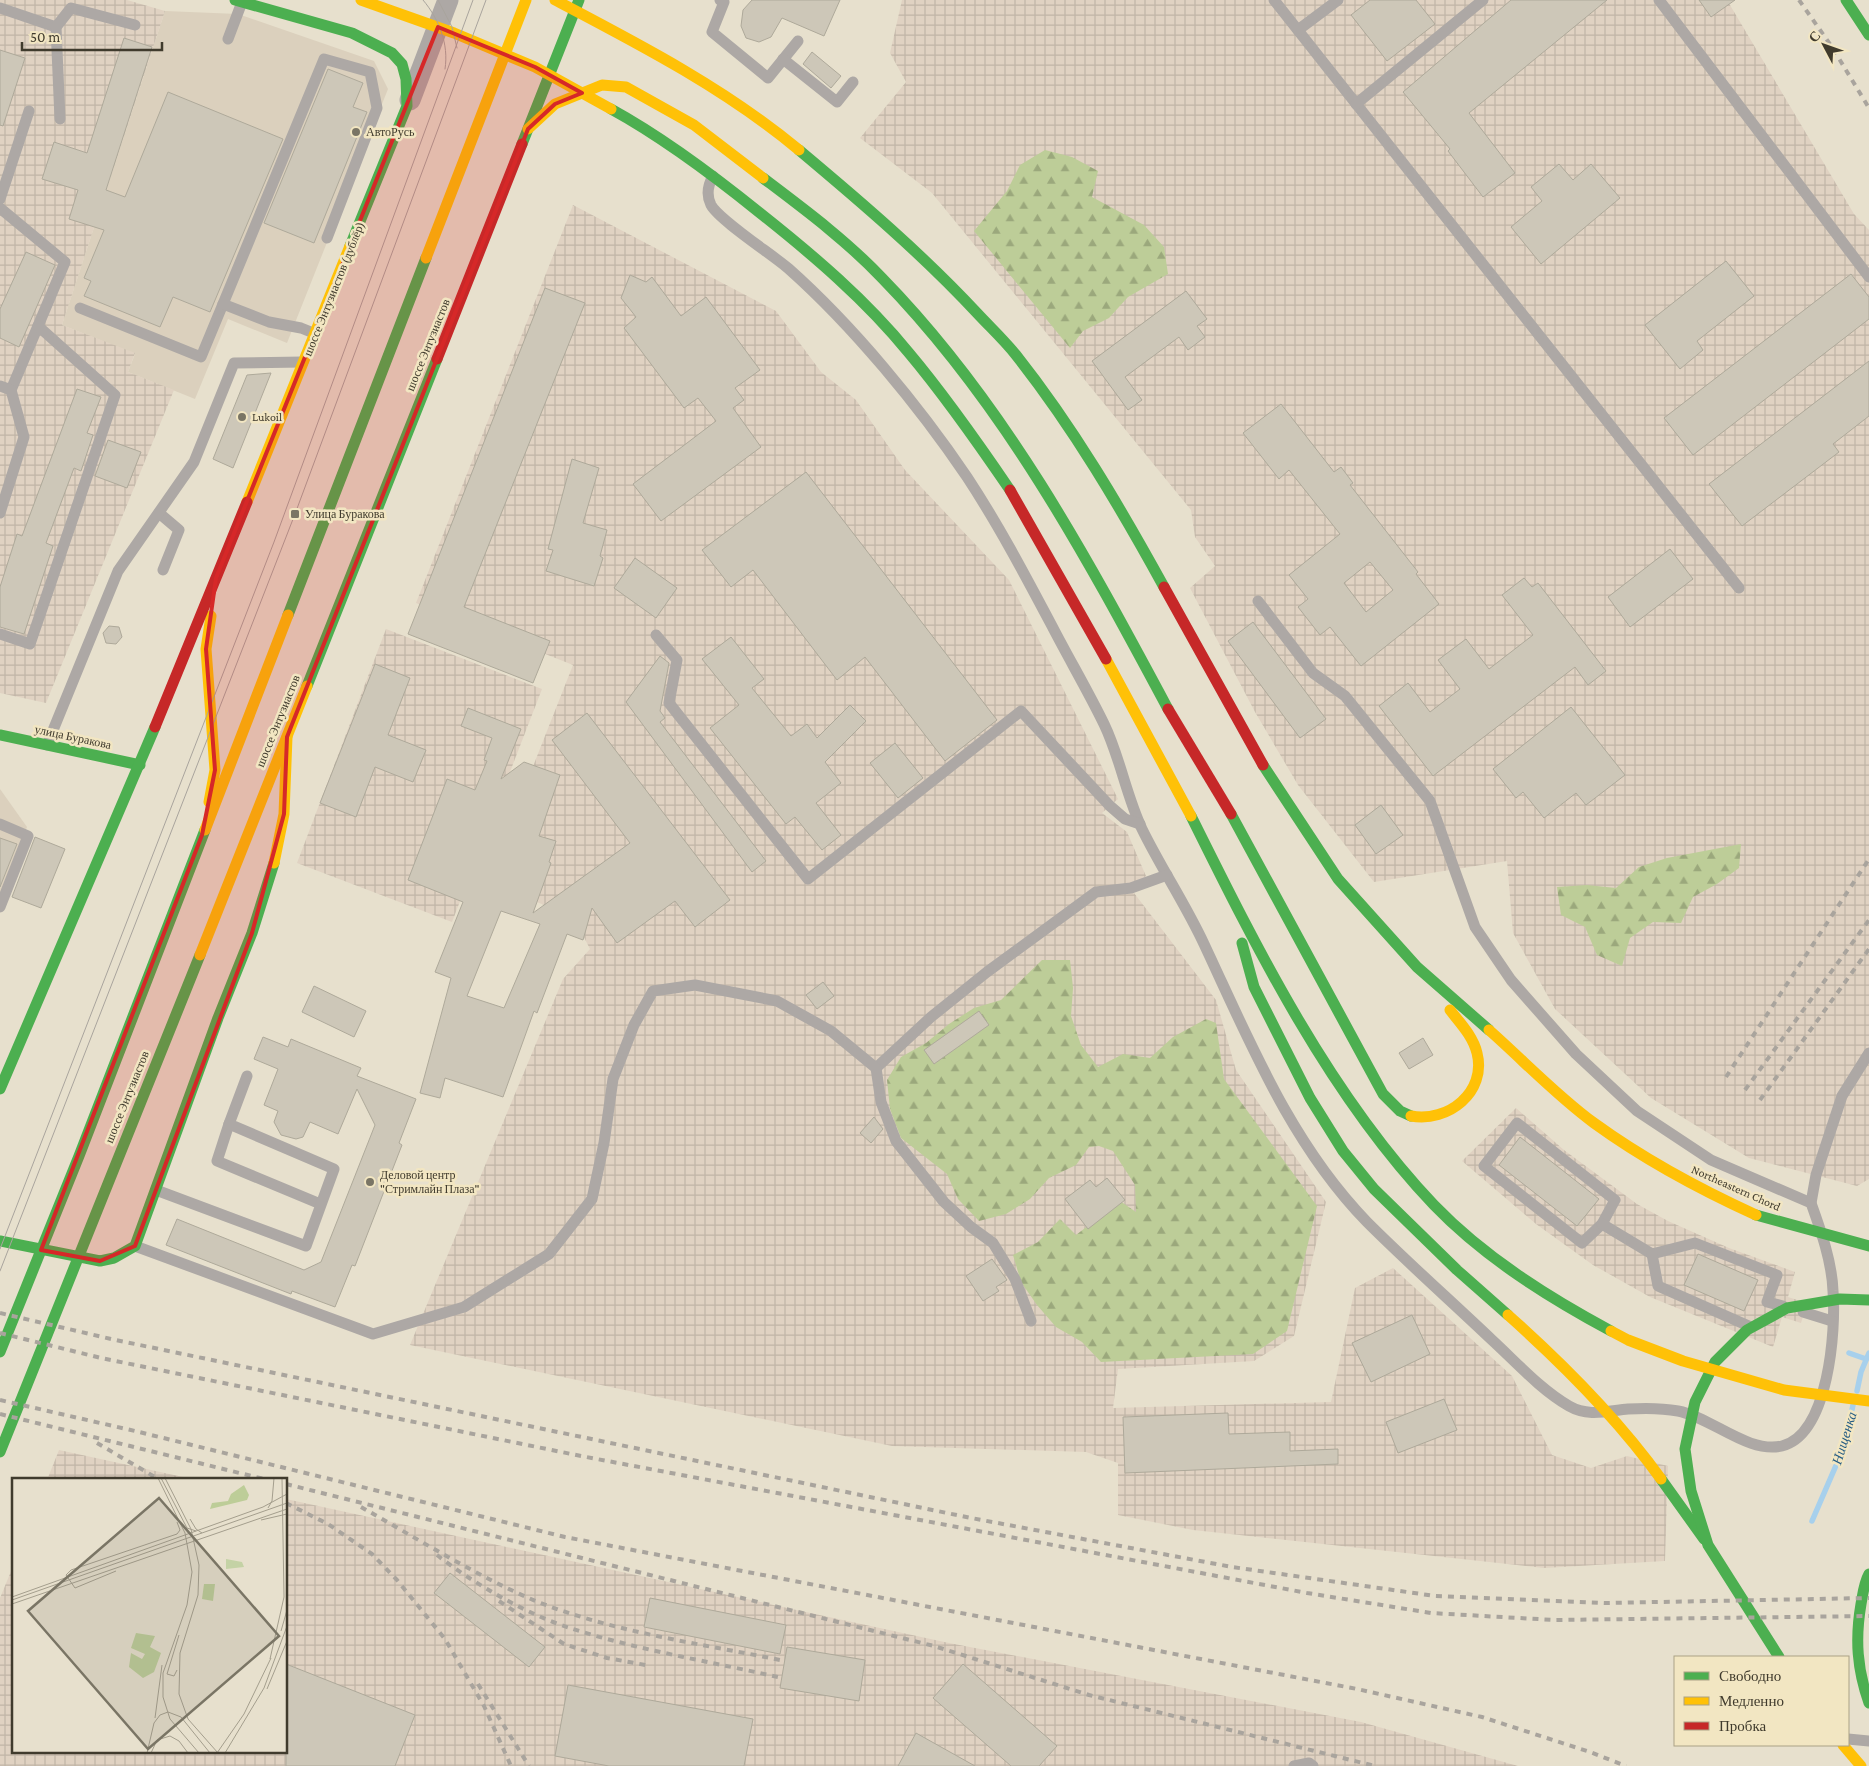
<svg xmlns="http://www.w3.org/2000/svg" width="1869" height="1766" font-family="'Crimson Pro',serif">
  <defs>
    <pattern id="industrial-grid" width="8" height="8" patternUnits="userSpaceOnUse" patternTransform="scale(1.25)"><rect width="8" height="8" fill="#e0d2c2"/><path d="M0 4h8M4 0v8" fill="none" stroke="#c1b5a7"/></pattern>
    <pattern id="forest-firs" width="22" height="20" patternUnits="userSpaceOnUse" patternTransform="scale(1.25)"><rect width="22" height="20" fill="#bdcd98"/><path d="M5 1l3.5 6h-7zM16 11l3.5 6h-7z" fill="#9ba87c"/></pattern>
  </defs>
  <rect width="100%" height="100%" fill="#e7e0cd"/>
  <g fill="#dbd0bd">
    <path d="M165 11 238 14 374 61 388 89 287 343 228 319 195 399 128 372 135 354 62 325Z"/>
    <path d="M0 789 27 827 0 895Z"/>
  </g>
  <g fill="url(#industrial-grid)">
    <path d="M0 0H127L165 11 62 325 135 353 128 372 174 390 46 703 0 693Z"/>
    <path d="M902 0H1727L1854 214 1869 230V1179L1857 1186 1749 1158 1651 1098 1555 1009 1513 933 1507 861 1374 882 1298 785 1255 712 1190 588 1215 566 1195 537 1191 510 932 193 860 138 906 82 890 53Z"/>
    <path d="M573 205 776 311 821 372 856 400 905 470 1009 580 1118 799 1102 813 1127 832 1146 876 1131 889 1216 1000 1236 1070 1326 1202 1294 1336 1254 1361 1118 1369 1113 1408 1331 1402 1355 1288 1393 1268 1512 1376 1552 1455 1591 1468 1627 1456 1668 1466 1665 1561 1544 1568 1193 1530 1118 1515V1463L1086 1452 892 1446 410 1345 563 979 590 949 573 916 487 883 573 665 416 603Z"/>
    <path d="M386 629 542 689 452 922 297 863Z"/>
    <path d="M1516 1108 1564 1150 1637 1204 1668 1221 1729 1248 1795 1272 1788 1297 1807 1303 1801 1323 1782 1317 1773 1347 1650 1297 1593 1265 1536 1224 1462 1161Z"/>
    <path d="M59 1450 197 1480H47Z"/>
    <path d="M286 1499 949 1643 1361 1722 1518 1766H0V1598L14 1564V1752H286Z"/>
  </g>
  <g fill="url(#forest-firs)">
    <path d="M1045 150 1072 157 1098 171 1092 197 1144 225 1164 247 1168 274 1128 297 1109 318 1083 331 1070 348 974 231 1007 191 1020 165Z"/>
    <path d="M1741 844 1739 868 1717 884 1693 897 1681 923 1653 922 1630 938 1622 966 1597 955 1585 927 1561 915 1557 887 1587 885 1616 888 1639 867 1667 858Z"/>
    <path d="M1042 960H1070L1073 988 1071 1016 1081 1045 1098 1067 1123 1054 1150 1058 1173 1037 1206 1019 1216 1023 1224 1079 1317 1206 1287 1331 1253 1354 1101 1362 1082 1342 1056 1327 1037 1305 1021 1282 1013 1255 1038 1242 1060 1219 1076 1235 1120 1201 1136 1212 1135 1185 1113 1151 1099 1146 1089 1147 1076 1165 1049 1178 1030 1199 1006 1214 979 1221 958 1199 947 1174 901 1138 890 1109 887 1080 901 1057 926 1043 949 1024 974 1008 1001 1000Z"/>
  </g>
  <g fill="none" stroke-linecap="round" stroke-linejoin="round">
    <g stroke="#a7d0ec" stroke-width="5.5">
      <path d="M1849 1353 1866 1359"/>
      <path d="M1857 1391 1861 1372 1869 1353"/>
      <path d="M1812 1521 1844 1447 1853 1405"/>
    </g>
  </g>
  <g fill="#cdc7b8" stroke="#aea99a" fill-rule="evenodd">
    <path d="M752 0H840L824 36 782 18 771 37 759 42 746 38 741 26 743 10Z"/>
    <path d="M1370 0H1416L1435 24 1387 61 1351 15Z"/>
    <path d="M1511 0H1607L1469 113 1515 173 1483 197 1448 151 1450 149 1403 92Z"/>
    <path d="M1699 0H1735L1711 17Z"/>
    <path d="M124 38 152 47 106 190 125 197 168 92 283 139 210 312 173 297 160 327 84 296 91 281 84 278 104 230 69 219 78 190 42 179 54 142 87 153Z"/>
    <path d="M0 50 25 58 3 126 0 125Z"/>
    <path d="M812 52 841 76 831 88 803 64Z"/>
    <path d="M328 69 363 83 353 107 367 112 314 243 264 223Z"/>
    <path d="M1559 164 1573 180 1591 164 1620 198 1541 264 1511 227 1542 201 1531 187Z"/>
    <path d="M26 252 55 265 19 347 0 338V309Z"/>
    <path d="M1726 261 1754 296 1697 341 1703 350 1680 369 1645 325Z"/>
    <path d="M1851 274 1869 297V319L1693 455 1664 418Z"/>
    <path d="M630 275 646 282 652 277 681 316 706 297 760 370 735 388 744 400 733 408 761 447 661 521 633 484 716 421 698 398 684 408 624 328 636 317 621 298Z"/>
    <path d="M545 288 585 303 464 607 550 641 533 683 408 634Z"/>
    <path d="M1186 291 1207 319 1197 326 1205 337 1188 350 1179 337 1125 377 1142 400 1128 410 1092 361Z"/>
    <path d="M1869 361V416L1833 444 1839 452 1742 526 1709 484Z"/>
    <path d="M271 373 233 468 213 459 247 375Z"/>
    <path d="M77 389 101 397 87 433 93 435 81 471 74 468 46 543 53 546 24 634 0 627V587L17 534 22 536Z"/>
    <path d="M1281 404 1334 472 1341 467 1353 483 1350 485 1418 572 1416 574 1439 604 1361 666 1330 627 1320 635 1298 607 1308 599 1289 575 1340 534 1289 470 1279 479 1243 433ZM1370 562 1393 590 1366 612 1344 583Z"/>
    <path d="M108 440 141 452 127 488 95 476Z"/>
    <path d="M572 459 599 468 583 523 607 530 600 556 603 558 594 586 546 571 553 550 548 549Z"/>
    <path d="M806 472 997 720 945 761 865 657 837 680 753 570 731 587 702 550Z"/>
    <path d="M1670 549 1693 579 1630 627 1608 597Z"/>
    <path d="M635 558 677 588 656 618 614 588Z"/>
    <path d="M1524 578 1532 587 1538 583 1606 671 1588 685 1575 667 1433 776 1379 706 1408 683 1430 712 1460 689 1438 660 1466 639 1489 669 1533 635 1502 595Z"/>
    <path d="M1253 622 1326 719 1300 738 1228 641Z"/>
    <path d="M109 626 119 627 122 637 116 644 106 643 103 633Z"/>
    <path d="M731 637 764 679 752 688 791 736 807 724 817 738 850 705 866 721 825 762 841 783 816 803 841 835 822 850 795 817 786 824 710 728 739 705 702 659Z"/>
    <path d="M660 656 669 663 660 711 665 718 660 722 766 861 752 872 626 702Z"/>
    <path d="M375 664 410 678 388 735 426 750 413 782 375 767 356 817 320 803Z"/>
    <path d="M1571 707 1625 775 1586 805 1576 793 1544 818 1523 792 1516 798 1493 769Z"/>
    <path d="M468 708 521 729 501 779 524 762 560 775 539 836 556 841 549 862 551 863 533 913 630 843 552 740 587 713 730 900 695 927 675 901 617 943 592 908 583 940 567 934 537 1013 534 1011 503 1097 445 1078 440 1098 420 1093 451 978 435 972 463 902 408 880 447 779 475 790 487 761 484 760 492 738 461 726ZM501 911 540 924 504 1008 467 996Z"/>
    <path d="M895 743 923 778 898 798 870 763Z"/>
    <path d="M1381 805 1403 835 1376 854 1355 825Z"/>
    <path d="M35 837 65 849 41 908 12 897Z"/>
    <path d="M0 838 17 844 0 887Z"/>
    <path d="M823 982 834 996 817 1009 806 995Z"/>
    <path d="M314 986 366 1011 354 1037 302 1012Z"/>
    <path d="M979 1011 989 1025 934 1064 924 1050Z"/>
    <path d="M263 1037 288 1047 291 1039 361 1068 357 1076 416 1099 399 1143 402 1145 355 1266 352 1265 335 1307 292 1291 291 1294 166 1245 177 1219 304 1270 321 1262 375 1125 357 1089 338 1134 310 1122 303 1137 296 1139 281 1135 274 1122 278 1111 264 1105 278 1069 254 1059Z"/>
    <path d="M1423 1038 1433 1055 1409 1069 1399 1053Z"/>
    <path d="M874 1117 883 1129 871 1143 860 1133Z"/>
    <path d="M1520 1137 1599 1199 1577 1226 1499 1165Z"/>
    <path d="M1107 1178 1125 1200 1088 1229 1065 1199 1090 1180 1096 1187Z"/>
    <path d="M1698 1254 1758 1280 1744 1311 1684 1285Z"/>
    <path d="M992 1259 1007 1280 996 1287 999 1291 983 1301 966 1276Z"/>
    <path d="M1412 1315 1430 1354 1371 1382 1352 1343Z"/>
    <path d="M1444 1399 1457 1430 1398 1453 1386 1422Z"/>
    <path d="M1228 1413 1229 1434 1290 1432V1451L1338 1449V1464L1125 1473 1123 1417Z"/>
    <path d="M450 1573 545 1647 529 1667 434 1593Z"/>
    <path d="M650 1598 786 1625 780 1654 644 1627Z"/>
    <path d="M787 1647 865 1660 859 1701 780 1688Z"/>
    <path d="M286 1664 415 1715 395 1766H286Z"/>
    <path d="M963 1664 1057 1746 1039 1766H1011L933 1698Z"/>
    <path d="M568 1685 753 1719 744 1766H609L555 1756Z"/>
    <path d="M916 1733 975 1766H898Z"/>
  </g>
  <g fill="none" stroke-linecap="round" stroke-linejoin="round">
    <g stroke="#ada8a5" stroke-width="11">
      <path d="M720 0 724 2 712 32 768 78 798 41"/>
      <path d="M1274 0 1739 588"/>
      <path d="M1659 0 1869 277"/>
      <path d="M0 8 56 27 60 119"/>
      <path d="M56 27 71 8 135 25"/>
      <path d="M1298 30 1338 0"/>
      <path d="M228 39 242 2"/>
      <path d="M783 59 837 102 853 82"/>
      <path d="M1356 104 1483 0"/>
      <path d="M713 176C708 185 706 195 711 205 719 220 773 255 789 269 853 326 919 406 967 477 998 524 1025 575 1052 626 1069 659 1088 691 1104 724 1120 757 1126 795 1142 829 1161 868 1186 905 1204 944 1250 1042 1291 1144 1367 1222 1408 1263 1451 1301 1492 1340 1517 1363 1540 1389 1569 1406 1588 1417 1607 1411 1628 1409 1644 1408 1662 1408 1678 1411 1711 1417 1748 1454 1782 1446 1829 1434 1836 1330 1833 1291 1832 1262 1821 1231 1811 1203L1711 1160 1637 1111 1576 1054 1511 980 1475 927 1430 801 1345 696 1313 673 1258 601"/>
      <path d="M0 199 29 111"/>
      <path d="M0 208 65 262 11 390"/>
      <path d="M80 308 201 357 223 304"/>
      <path d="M316 334 301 328 269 322 223 304 324 59 370 72 377 108 327 238"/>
      <path d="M0 386 11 390 24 437 0 513"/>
      <path d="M159 513 179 530 163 570"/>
      <path d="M0 634 30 644 115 395 38 326"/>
      <path d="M656 635 677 660 669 703 808 879 1021 711 1110 806 1125 819 1140 824"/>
      <path d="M47 745 118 571 194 462 234 363 303 362"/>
      <path d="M0 824 28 836 0 907"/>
      <path d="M876 1068 931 1017 987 972 1096 892 1131 888 1167 875"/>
      <path d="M1517 1123 1615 1200 1602 1224 1582 1243 1484 1166Z"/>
      <path d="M229 1124 217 1161 318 1203"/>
      <path d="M156 1190 306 1246 334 1169 229 1124 247 1076"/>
      <path d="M1811 1203 1816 1175 1842 1096 1869 1053"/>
      <path d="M1602 1224 1652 1254 1695 1243 1777 1275 1767 1302 1783 1306"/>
      <path d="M135 1246 373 1334 464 1307 549 1254 592 1199 604 1143 613 1079 634 1025 653 991 695 985 777 1001 831 1031 876 1068 881 1102 896 1141 944 1202 971 1227 993 1243 1015 1279 1031 1321"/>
      <path d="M1652 1254 1658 1286 1751 1327"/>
      <path d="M1803 1312 1832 1321"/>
      <path d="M1848 1739 1869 1741"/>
      <path d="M1294 1766 1309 1763 1313 1766"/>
    </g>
    <path stroke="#ada8a5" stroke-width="21" d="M410 100 448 0"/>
    <g stroke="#4caf50" stroke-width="11">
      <path d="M235 0 352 33 392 53 402 64 406 79 407 106 350 246"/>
      <path d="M1846 0 1869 35"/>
      <path d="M611 109C664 138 713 175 760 213 813 255 866 300 909 353 946 397 978 443 1010 490"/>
      <path d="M522 144 579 0"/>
      <path d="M799 150C861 202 922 254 977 313 990 327 1004 340 1016 355 1073 427 1120 507 1164 587"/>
      <path d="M763 178C804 209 846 240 882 278 1004 403 1086 556 1168 709"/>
      <path d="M288 615 426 258"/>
      <path d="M307 686 437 359"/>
      <path d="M0 735 140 765"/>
      <path d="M1263 765 1338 879 1417 967 1489 1030"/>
      <path d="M1231 814 1383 1094 1400 1111 1411 1116"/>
      <path d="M1191 816C1257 949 1330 1096 1434 1205 1484 1257 1548 1297 1611 1331"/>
      <path d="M1242 943 1254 987 1310 1098 1343 1151 1374 1189 1457 1270 1508 1315"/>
      <path d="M0 1089 155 727"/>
      <path d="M1756 1215 1869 1246"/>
      <path d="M0 1241 100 1261 114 1258 135 1246 218 1018 252 933 274 863"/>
      <path d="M0 1352 79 1156 205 830"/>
      <path d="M0 1452 200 955"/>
      <path d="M1661 1479 1704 1539"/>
      <path d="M1869 1574C1864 1583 1863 1593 1861 1604 1855 1639 1857 1669 1869 1703"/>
      <path d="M1779 1657 1708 1545 1691 1491 1685 1449 1695 1402 1715 1362 1747 1330 1787 1308 1840 1299 1869 1300"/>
    </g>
    <g stroke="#ffc107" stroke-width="11">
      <path d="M361 0 454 33 535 67 611 109"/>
      <path d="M555 0C639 44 726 89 799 150"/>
      <path d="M528 129 555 104 602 85 626 87 694 125 763 178"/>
      <path d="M426 258 526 0"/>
      <path d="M247 502 350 246"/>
      <path d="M1106 659 1191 816"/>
      <path d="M209 802 215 770 206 649 211 616"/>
      <path d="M205 830 288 615"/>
      <path d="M274 863 284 814 287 737"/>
      <path d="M200 955 307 686"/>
      <path d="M1489 1030C1524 1061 1557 1096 1594 1123 1645 1160 1699 1189 1756 1215"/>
      <path d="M1411 1116C1448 1123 1487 1092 1477 1053 1473 1036 1460 1023 1450 1010"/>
      <path d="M1508 1315C1563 1364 1618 1419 1661 1479"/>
      <path d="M1611 1331 1628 1340 1683 1361 1784 1390 1869 1401"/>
      <path d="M1843 1745 1861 1766"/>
    </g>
    <g stroke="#c62828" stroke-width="11">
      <path d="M437 359 522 144"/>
      <path d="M1010 490 1106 659"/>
      <path d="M1164 587 1263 765"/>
      <path d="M1168 709 1231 814"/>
      <path d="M155 727 247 502"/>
    </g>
    <g stroke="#a9a49d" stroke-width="1">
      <path d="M423 0C439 19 449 44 445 69"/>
      <path d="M438 0 452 27 457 48"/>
      <path d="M0 1249 274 542 473 0"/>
      <path d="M0 1271 295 514 486 0"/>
    </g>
    <g stroke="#a9a49d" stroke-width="4" stroke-dasharray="6 6" stroke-linecap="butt">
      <path d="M1799 0 1832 47 1869 108"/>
      <path d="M1726 1077 1869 859"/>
      <path d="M1745 1090 1869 920"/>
      <path d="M1760 1100 1869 949"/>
      <path d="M0 1313 111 1339 971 1518 1232 1567 1435 1596 1605 1603 1869 1598"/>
      <path d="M0 1333 101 1358 581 1456 1307 1593 1431 1613 1554 1620 1869 1616"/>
      <path d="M0 1400 135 1431 565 1537 1357 1689 1482 1717 1590 1752 1626 1766"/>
      <path d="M0 1414 268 1480"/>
      <path d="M97 1443 160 1480"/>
      <path d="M286 1484 934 1646 1089 1695 1375 1766"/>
      <path d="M286 1503 328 1524 372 1554 397 1580 445 1639 484 1706 511 1766"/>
      <path d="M361 1507C418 1539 478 1577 538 1602 617 1633 703 1644 785 1661"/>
      <path d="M437 1555C471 1582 528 1615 570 1628 637 1650 713 1662 782 1678"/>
      <path d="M499 1601 564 1644 607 1658 651 1666"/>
      <path d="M478 1684 529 1766"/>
    </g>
  </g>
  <path fill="#d62828" fill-opacity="0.2" stroke="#d62828" stroke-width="4" stroke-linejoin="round" d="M438 27 535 67 582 93 555 104 528 129 287 737 284 814 252 933 135 1246 100 1261 41 1250 202 835 215 770 206 649 216 578Z"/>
  <g fill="#7a7565" stroke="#f2e6c2" stroke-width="2">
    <circle cx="356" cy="132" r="5"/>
    <circle cx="242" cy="417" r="5"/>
    <rect x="290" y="509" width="10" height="10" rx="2.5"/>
    <circle cx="370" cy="1182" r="5"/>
  </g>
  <g text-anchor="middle" stroke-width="5" stroke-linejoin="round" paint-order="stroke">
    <g font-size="12" fill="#403b2d" stroke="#f2e6c2" text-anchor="start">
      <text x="366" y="136">АвтоРусь</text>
      <text x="252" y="421">Lukoil</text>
      <text x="305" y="518">Улица Буракова</text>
      <text x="380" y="1179">Деловой центр<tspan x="380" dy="14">"Стримлайн Плаза"</tspan></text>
    </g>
    <g font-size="12" fill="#403b2d" stroke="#f2e6c2">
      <text transform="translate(334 289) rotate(-68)" y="4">шоссе Энтузиастов (дублёр)</text>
      <text transform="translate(428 345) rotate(-68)" y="4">шоссе Энтузиастов</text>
      <text transform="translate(278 721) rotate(-68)" y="4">шоссе Энтузиастов</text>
      <text transform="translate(73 737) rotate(12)" y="4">улица Буракова</text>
      <text transform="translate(127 1097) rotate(-68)" y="4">шоссе Энтузиастов</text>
      <text transform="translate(1736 1188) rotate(24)" y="4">Northeastern Chord</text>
    </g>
    <g font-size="14" font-style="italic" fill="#235b83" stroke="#f2e6c2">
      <text transform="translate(1844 1438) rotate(-73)" y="5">Нищенка</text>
    </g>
  </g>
  <g transform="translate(12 1478)">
    <rect width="275" height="275" fill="#e7e0cd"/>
    <path d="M214 81 230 84 232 89 214 91Z" fill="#c4d2a5"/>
    <path d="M232 7 237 17 235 22 198 31 200 25 216 23 219 16ZM192 106H203L201 123 190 121ZM124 155 143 158 138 169 149 175 142 194 131 200 117 189 119 175 130 181 133 176 119 170Z" fill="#bdcd98"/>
    <path fill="none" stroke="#a49e8d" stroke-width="1" d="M146 0 173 55 180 94 175 127 151 195V219L158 241 187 275M149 0 175 50 184 53M153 0 179 51 187 87 186 117 168 175 167 216 176 241 206 275M256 30 260 23 262 0M178 41 184 51 190 55M249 42 275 36M104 93 63 110 54 97 59 92 165 56 168 52 165 44M0 119 251 29 275 16M0 122 275 25M0 126 275 31M269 153 275 132M258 181 272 119 270 0M165 192 162 198 155 196 167 157M255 211 275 163M143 240 150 187M135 275 142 245 148 237 156 234 169 239 198 275M139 275 145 262 158 258 167 263 176 275M205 275 232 236 259 180M213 275 252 210 275 148"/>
    <path fill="#7a7565" fill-opacity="0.15" stroke="#7a7565" stroke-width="2.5" d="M147 20 267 158 136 271 16 133Z"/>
    <rect width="275" height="275" fill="none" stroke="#403b2d" stroke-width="2.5"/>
  </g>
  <rect x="1674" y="1656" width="175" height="90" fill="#f2e6c2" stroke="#aba286"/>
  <rect x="1684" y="1672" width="25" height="8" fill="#4caf50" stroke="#aba286"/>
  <text x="1719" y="1681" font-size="15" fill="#403b2d">Свободно</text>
  <rect x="1684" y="1697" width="25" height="8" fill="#ffc107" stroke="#aba286"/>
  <text x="1719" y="1706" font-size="15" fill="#403b2d">Медленно</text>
  <rect x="1684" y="1722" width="25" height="8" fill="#c62828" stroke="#aba286"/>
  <text x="1719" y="1731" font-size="15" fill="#403b2d">Пробка</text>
  <g transform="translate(1824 45) rotate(311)" stroke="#f2e6c2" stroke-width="4" paint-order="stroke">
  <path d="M0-4L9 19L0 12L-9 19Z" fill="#403b2d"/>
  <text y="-8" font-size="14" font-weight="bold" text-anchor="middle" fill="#403b2d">С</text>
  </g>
  <path d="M22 42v8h140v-8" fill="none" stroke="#403b2d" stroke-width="2.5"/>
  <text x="30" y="42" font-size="15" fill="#403b2d" stroke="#f2e6c2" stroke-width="4" paint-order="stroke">50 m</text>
</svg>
